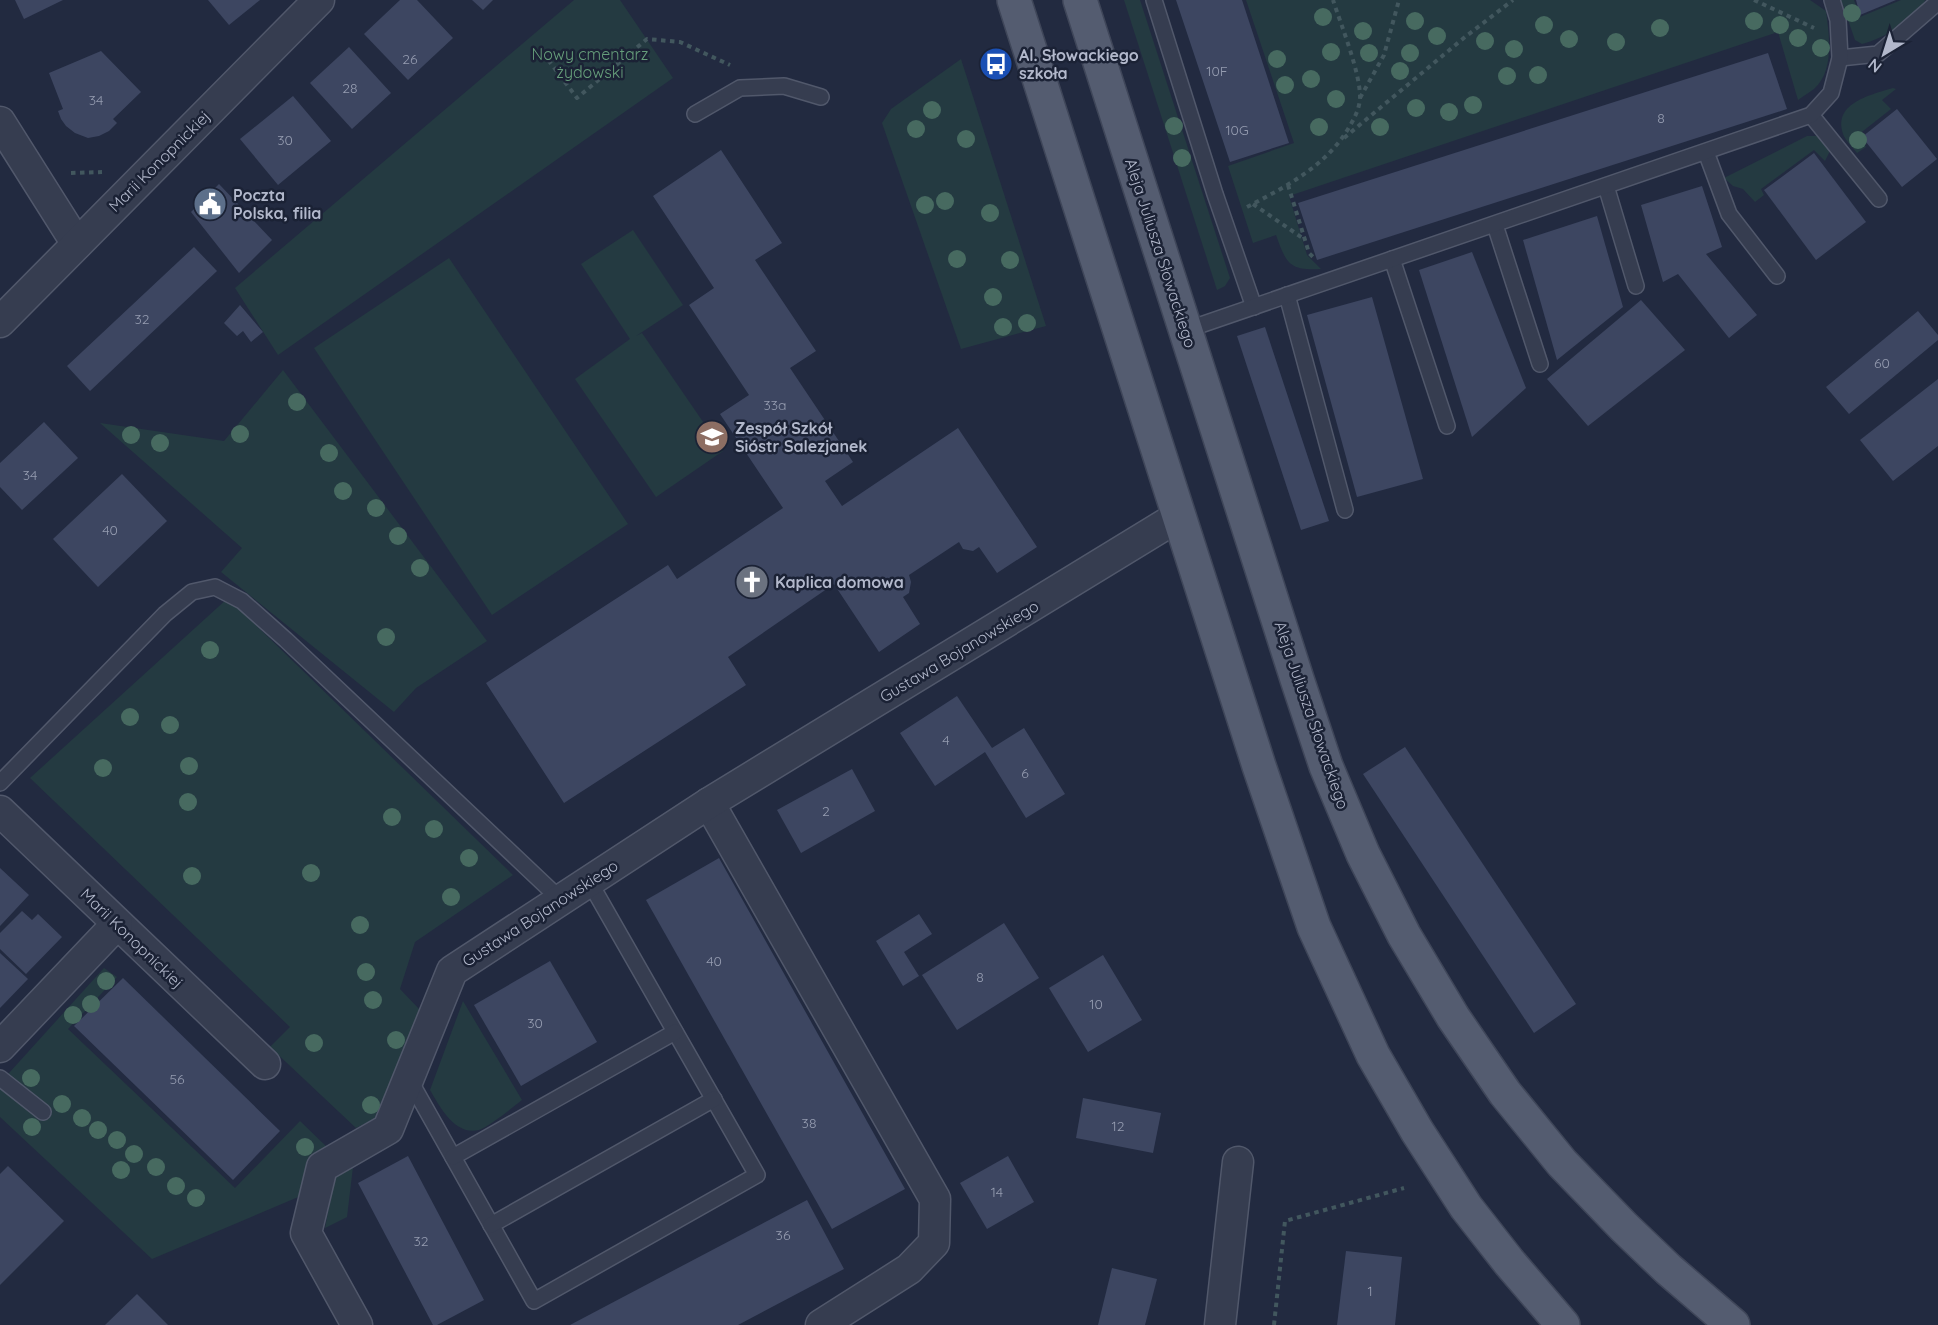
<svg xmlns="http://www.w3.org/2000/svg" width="1938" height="1325" font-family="Quicksand,sans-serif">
  <rect width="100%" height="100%" fill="#222a40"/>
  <g fill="#243a41">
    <path d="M574 0H620L673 78 278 355 235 288Z"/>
    <path d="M1124 0H1140L1230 278 1225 286 1217 290Z"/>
    <path d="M1246 0H1810L1826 11C1829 35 1835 70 1814 89 1809 93 1803 96 1798 100L1778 32 1289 196 1307 255 1321 269C1289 271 1286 263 1276 235L1253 243 1228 166 1294 143Z"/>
    <path d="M1841 0H1854L1860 17 1901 0H1925C1920 19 1880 40 1862 44L1855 40Z"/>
    <path d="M961 59 1046 326 961 349 882 123 891 109Z"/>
    <path d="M1893 88 1896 89 1882 100 1891 109 1858 135 1866 147 1857 153C1853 148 1848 143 1845 138 1829 104 1870 95 1893 88Z"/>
    <path d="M1807 136H1819L1829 145V153L1825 161 1814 150 1761 189 1764 195 1755 202 1743 189 1733 186 1724 178Z"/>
    <path d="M633 230 683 305 636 336 642 333 723 451 656 497 575 379 630 339 581 264Z"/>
    <path d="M449 258 628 524 492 615 314 348Z"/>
    <path d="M283 370 487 641 416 688 394 712 221 572 242 548 100 423 224 441Z"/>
    <path d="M228 598 513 875 415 942 400 989 421 1011 386 1102 374 1119 356 1128 270 1047 290 1027 30 778Z"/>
    <path d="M104 968 117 977 68 1029 235 1188 300 1121 329 1149 308 1159 303 1195 152 1259 0 1117V1083Z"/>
    <path d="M463 1001 522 1100C513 1107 489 1127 479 1130 455 1136 440 1107 430 1090Z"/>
    <path d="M353 1167 347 1217 325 1228 335 1176Z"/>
  </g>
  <g fill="#3d4661">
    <path d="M15 0H63L24 19Z"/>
    <path d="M208 0H260L229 25Z"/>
    <path d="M400 0H417L453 38 408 80 364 34Z"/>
    <path d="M472 0H493L483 10Z"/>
    <path d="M1176 0H1242L1289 143 1230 162Z"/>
    <path d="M1856 0H1896L1860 15Z"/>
    <path d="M349 47 391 93 352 129 310 83Z"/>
    <path d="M101 51 141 92 113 119 117 123 109 131 99 136 88 138 75 133 66 126 61 119 58 111 63 109 49 73Z"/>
    <path d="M1768 53 1787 109 1317 260 1298 203Z"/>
    <path d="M293 96 331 141 278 185 240 139Z"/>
    <path d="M1897 109 1937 159 1902 187 1862 137Z"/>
    <path d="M721 150 782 243 755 260 816 351 790 368 853 462 825 481 842 506 958 428 1037 547 997 573 979 547 973 551 963 549 959 542 909 575 911 582 909 593 903 597 920 624 879 652 834 584 728 657 746 685 564 803 486 683 668 565 677 579 783 508 720 414 749 395 689 305 714 288 653 196Z"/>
    <path d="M1814 153 1866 222 1816 260 1764 190Z"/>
    <path d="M219 184 272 240 239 273 191 212Z"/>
    <path d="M1702 186 1722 247 1706 254 1757 315 1729 338 1678 274 1663 282 1641 205Z"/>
    <path d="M1597 216 1623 307 1557 360 1523 240Z"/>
    <path d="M194 247 217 271 90 391 67 366Z"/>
    <path d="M1472 252 1526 388 1472 437 1419 270Z"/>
    <path d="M1372 297 1423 479 1357 497 1307 315Z"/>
    <path d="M1641 300 1685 350 1588 426 1547 379Z"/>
    <path d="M240 305 263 332 251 342 243 331 237 336 224 323Z"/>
    <path d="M1918 311 1938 335V340L1849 414 1826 387Z"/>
    <path d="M1265 327 1329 521 1301 530 1237 336Z"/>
    <path d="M1938 379V446L1893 481 1860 440Z"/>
    <path d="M44 422 78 458 22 510 0 487V463Z"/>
    <path d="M122 474 167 521 98 587 53 539Z"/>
    <path d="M957 696 992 748 1024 728 1065 794 1026 818 985 752 935 786 900 733Z"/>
    <path d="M1405 747 1576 1004 1534 1033 1363 774Z"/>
    <path d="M852 769 875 811 801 853 777 810Z"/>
    <path d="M719 858 905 1189 832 1229 646 900Z"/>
    <path d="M0 868 29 895 0 926Z"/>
    <path d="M22 911 32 920 38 914 62 937 26 974 0 949V933Z"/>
    <path d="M919 914 932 934 904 952 919 976 903 986 876 941Z"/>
    <path d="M1004 923 1039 978 957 1030 922 975Z"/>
    <path d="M0 953 28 979 0 1008Z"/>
    <path d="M1103 955 1142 1020 1088 1052 1049 988Z"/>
    <path d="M550 961 597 1042 521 1086 474 1005Z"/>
    <path d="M123 978 280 1131 233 1180 74 1026Z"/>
    <path d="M1083 1098 1161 1113 1153 1153 1076 1138Z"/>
    <path d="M408 1156 484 1300 437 1325H433L358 1183Z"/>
    <path d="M1008 1156 1034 1202 987 1229 960 1183Z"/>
    <path d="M8 1166 64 1221 0 1285V1174Z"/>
    <path d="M807 1200 844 1269 738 1325H570Z"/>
    <path d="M1346 1251 1402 1257 1395 1325H1337Z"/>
    <path d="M1112 1268 1157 1279 1145 1325H1098Z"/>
    <path d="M137 1294 168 1325H105Z"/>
  </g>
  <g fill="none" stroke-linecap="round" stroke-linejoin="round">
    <defs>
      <g id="lane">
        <path d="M1154 0 1215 194 1254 307"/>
        <path d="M1840 58 1878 54 1938 2"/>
        <path d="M695 114 740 88 784 86 821 97"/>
        <path d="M1811 115 1879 199"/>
        <path d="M1706 152 1729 214 1777 276"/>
        <path d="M1606 186 1636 286"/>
        <path d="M1495 225 1540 364"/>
        <path d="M1392 259 1447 426"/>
        <path d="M1287 295 1345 510"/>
        <path d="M1186 330 1811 115 1831 93 1840 58 1838 20 1832 0"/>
        <path d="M0 783 165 614 192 592 215 587 242 601 286 640 561 900"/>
        <path d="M0 1078 43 1112"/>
        <path d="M409 1079 534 1301 757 1175 589 881"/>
        <path d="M453 1157 675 1032"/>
        <path d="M491 1225 714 1099"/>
      </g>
      <g id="street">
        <path d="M0 122 77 244"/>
        <path d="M0 322 319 0"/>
        <path d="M709 803 935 1199 934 1243 909 1269 821 1325"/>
        <path d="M0 811 265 1064"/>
        <path d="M0 1047 117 924"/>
        <path d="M357 1325 306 1233 322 1167 388 1129 452 971 709 803 1179 516"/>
        <path d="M1220 1325 1238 1162"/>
      </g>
      <g id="primary">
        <path d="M1014 0 1259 766 1314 927 1373 1055 1417 1131 1466 1207 1509 1262 1563 1325"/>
        <path d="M1080 0 1297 679 1326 766 1363 854 1404 935 1453 1017 1505 1093 1562 1163 1624 1227 1668 1269 1733 1325"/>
      </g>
    </defs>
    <use href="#lane" stroke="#51586b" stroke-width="18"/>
    <use href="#street" stroke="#51586b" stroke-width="33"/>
    <use href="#primary" stroke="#3f4659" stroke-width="36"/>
    <g stroke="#42575e" stroke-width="4" stroke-dasharray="4.5 4.5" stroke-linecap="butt">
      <path d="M1754 0 1814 28"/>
      <path d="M543 53 577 98 647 39 680 42 730 65"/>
      <path d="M1360 98 1384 55 1399 0"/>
      <path d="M1344 138 1465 37 1513 0"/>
      <path d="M71 173 102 172"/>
      <path d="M1288 185 1309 253 1315 259"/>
      <path d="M1253 204 1304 239"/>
      <path d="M1247 207C1285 187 1325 167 1348 129 1354 119 1359 110 1360 99 1361 74 1341 25 1333 0"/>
      <path d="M1274 1325 1285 1221 1404 1188"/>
    </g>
    <use href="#lane" stroke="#363d50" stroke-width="15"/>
    <use href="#street" stroke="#363d50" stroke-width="30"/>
    <use href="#primary" stroke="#545c70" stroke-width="33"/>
  </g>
  <g fill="#476a60">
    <circle cx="1852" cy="13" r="9"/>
    <circle cx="1323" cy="17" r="9"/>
    <circle cx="1415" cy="21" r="9"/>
    <circle cx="1754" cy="21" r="9"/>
    <circle cx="1544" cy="25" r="9"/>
    <circle cx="1780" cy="25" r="9"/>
    <circle cx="1660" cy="28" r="9"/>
    <circle cx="1363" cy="31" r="9"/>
    <circle cx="1437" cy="36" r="9"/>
    <circle cx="1798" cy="38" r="9"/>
    <circle cx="1569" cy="39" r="9"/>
    <circle cx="1485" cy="41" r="9"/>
    <circle cx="1616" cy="42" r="9"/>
    <circle cx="1821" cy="48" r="9"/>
    <circle cx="1514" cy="49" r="9"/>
    <circle cx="1331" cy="52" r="9"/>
    <circle cx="1369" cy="53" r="9"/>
    <circle cx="1410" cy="53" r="9"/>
    <circle cx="1277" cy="59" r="9"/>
    <circle cx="1400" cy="71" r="9"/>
    <circle cx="1538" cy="75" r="9"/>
    <circle cx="1507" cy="76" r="9"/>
    <circle cx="1311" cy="79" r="9"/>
    <circle cx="1285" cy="85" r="9"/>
    <circle cx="1336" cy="99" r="9"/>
    <circle cx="1473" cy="105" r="9"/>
    <circle cx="1416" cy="108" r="9"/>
    <circle cx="932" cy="110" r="9"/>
    <circle cx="1449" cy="112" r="9"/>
    <circle cx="1174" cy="126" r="9"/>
    <circle cx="1319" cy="127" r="9"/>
    <circle cx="1380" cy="127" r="9"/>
    <circle cx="916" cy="129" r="9"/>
    <circle cx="966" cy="139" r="9"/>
    <circle cx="1858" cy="140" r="9"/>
    <circle cx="1182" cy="158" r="9"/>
    <circle cx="945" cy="201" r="9"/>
    <circle cx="925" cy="205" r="9"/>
    <circle cx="990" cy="213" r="9"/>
    <circle cx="957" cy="259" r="9"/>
    <circle cx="1010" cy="260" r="9"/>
    <circle cx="993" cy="297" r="9"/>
    <circle cx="1027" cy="323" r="9"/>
    <circle cx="1003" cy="327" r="9"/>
    <circle cx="297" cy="402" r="9"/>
    <circle cx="240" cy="434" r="9"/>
    <circle cx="131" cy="435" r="9"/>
    <circle cx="160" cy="443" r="9"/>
    <circle cx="329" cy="453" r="9"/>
    <circle cx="343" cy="491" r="9"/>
    <circle cx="376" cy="508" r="9"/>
    <circle cx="398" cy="536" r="9"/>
    <circle cx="420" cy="568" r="9"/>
    <circle cx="386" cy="637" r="9"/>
    <circle cx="210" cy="650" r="9"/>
    <circle cx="130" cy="717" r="9"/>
    <circle cx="170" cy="725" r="9"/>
    <circle cx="189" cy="766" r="9"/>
    <circle cx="103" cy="768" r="9"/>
    <circle cx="188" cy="802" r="9"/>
    <circle cx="392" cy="817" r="9"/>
    <circle cx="434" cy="829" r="9"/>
    <circle cx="469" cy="858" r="9"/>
    <circle cx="311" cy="873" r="9"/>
    <circle cx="192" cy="876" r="9"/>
    <circle cx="451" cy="897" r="9"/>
    <circle cx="360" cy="925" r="9"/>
    <circle cx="366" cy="972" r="9"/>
    <circle cx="106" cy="981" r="9"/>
    <circle cx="373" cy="1000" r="9"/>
    <circle cx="91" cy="1004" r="9"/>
    <circle cx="73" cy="1015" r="9"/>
    <circle cx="396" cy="1040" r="9"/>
    <circle cx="314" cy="1043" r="9"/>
    <circle cx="31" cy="1078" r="9"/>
    <circle cx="62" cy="1104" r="9"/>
    <circle cx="371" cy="1105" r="9"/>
    <circle cx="82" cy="1118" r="9"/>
    <circle cx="32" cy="1127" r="9"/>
    <circle cx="98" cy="1130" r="9"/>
    <circle cx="117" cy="1140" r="9"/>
    <circle cx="305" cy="1147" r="9"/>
    <circle cx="134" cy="1154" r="9"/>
    <circle cx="156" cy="1167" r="9"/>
    <circle cx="121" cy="1170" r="9"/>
    <circle cx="176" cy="1186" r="9"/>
    <circle cx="196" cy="1198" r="9"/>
  </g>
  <defs>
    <symbol id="bus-disc" viewBox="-11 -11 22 22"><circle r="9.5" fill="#1a4fb4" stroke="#1b2235"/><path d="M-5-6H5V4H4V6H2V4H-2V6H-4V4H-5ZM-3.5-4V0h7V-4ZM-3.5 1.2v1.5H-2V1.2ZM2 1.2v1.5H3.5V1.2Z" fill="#fff"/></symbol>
    <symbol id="civic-disc" viewBox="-11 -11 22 22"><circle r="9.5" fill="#5c6f8a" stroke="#1b2235"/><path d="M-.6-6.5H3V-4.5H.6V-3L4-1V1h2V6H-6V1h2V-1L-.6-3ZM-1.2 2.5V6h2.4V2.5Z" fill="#fff"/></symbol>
    <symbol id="school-disc" viewBox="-11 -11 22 22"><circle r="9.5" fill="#8d6e63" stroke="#1b2235"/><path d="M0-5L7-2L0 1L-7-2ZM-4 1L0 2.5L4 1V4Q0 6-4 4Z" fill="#fff"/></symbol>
    <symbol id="church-disc" viewBox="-11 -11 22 22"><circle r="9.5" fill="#6b7280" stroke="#1b2235"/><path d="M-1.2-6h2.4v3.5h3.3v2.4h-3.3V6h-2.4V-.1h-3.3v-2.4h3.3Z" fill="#fff"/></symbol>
  </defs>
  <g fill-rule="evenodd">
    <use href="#bus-disc" x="977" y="45" width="38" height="38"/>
    <use href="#civic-disc" x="191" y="185" width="38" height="38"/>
    <use href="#school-disc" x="693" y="418" width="38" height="38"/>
    <use href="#church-disc" x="733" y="563" width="38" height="38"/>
  </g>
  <g text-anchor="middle" stroke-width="5" stroke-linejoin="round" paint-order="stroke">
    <g font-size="14" fill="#959cb0">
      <text x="410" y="64">26</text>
      <text x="1217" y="76">10F</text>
      <text x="350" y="93">28</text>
      <text x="96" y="105">34</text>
      <text x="1661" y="123">8</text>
      <text x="1237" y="135">10G</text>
      <text x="285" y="145">30</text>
      <text x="142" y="324">32</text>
      <text x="1882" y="368">60</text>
      <text x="775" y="410">33a</text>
      <text x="30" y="480">34</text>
      <text x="110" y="535">40</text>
      <text x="946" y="745">4</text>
      <text x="1025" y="778">6</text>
      <text x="826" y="816">2</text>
      <text x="714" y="966">40</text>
      <text x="980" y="982">8</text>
      <text x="1096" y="1009">10</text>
      <text x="535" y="1028">30</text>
      <text x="177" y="1084">56</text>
      <text x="809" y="1128">38</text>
      <text x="1118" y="1131">12</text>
      <text x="997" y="1197">14</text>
      <text x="783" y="1240">36</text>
      <text x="421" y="1246">32</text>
      <text x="1370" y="1296">1</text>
    </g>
    <g font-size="16" fill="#669e7b" stroke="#1b2235">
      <text x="590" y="60">Nowy cmentarz<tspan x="590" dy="18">żydowski</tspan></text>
    </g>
    <g font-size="16" font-weight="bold" fill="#b2b8cb" stroke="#1b2235" text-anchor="start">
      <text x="1019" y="61">Al. Słowackiego<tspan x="1019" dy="18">szkoła</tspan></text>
      <text x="233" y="201">Poczta<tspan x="233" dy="18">Polska, filia</tspan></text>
      <text x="735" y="434">Zespół Szkół<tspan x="735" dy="18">Sióstr Salezjanek</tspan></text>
      <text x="775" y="588">Kaplica domowa</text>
    </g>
    <g font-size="16" fill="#b2b8cb" stroke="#1b2235">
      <text transform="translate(159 161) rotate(-45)" y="6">Marii Konopnickiej</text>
      <text transform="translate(1161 253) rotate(72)" y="6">Aleja Juliusza Słowackiego</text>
      <text transform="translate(959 651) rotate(-31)" y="6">Gustawa Bojanowskiego</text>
      <text transform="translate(1312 715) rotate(71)" y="6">Aleja Juliusza Słowackiego</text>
      <text transform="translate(540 913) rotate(-33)" y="6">Gustawa Bojanowskiego</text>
      <text transform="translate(132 938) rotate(44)" y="6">Marii Konopnickiej</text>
    </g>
  </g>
  <g transform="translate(1884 54) rotate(218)" stroke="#1b2235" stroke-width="4.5" paint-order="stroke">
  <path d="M0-4.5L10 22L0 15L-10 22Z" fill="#b2b8cb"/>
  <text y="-9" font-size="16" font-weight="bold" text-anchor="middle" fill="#b2b8cb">N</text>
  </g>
</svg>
